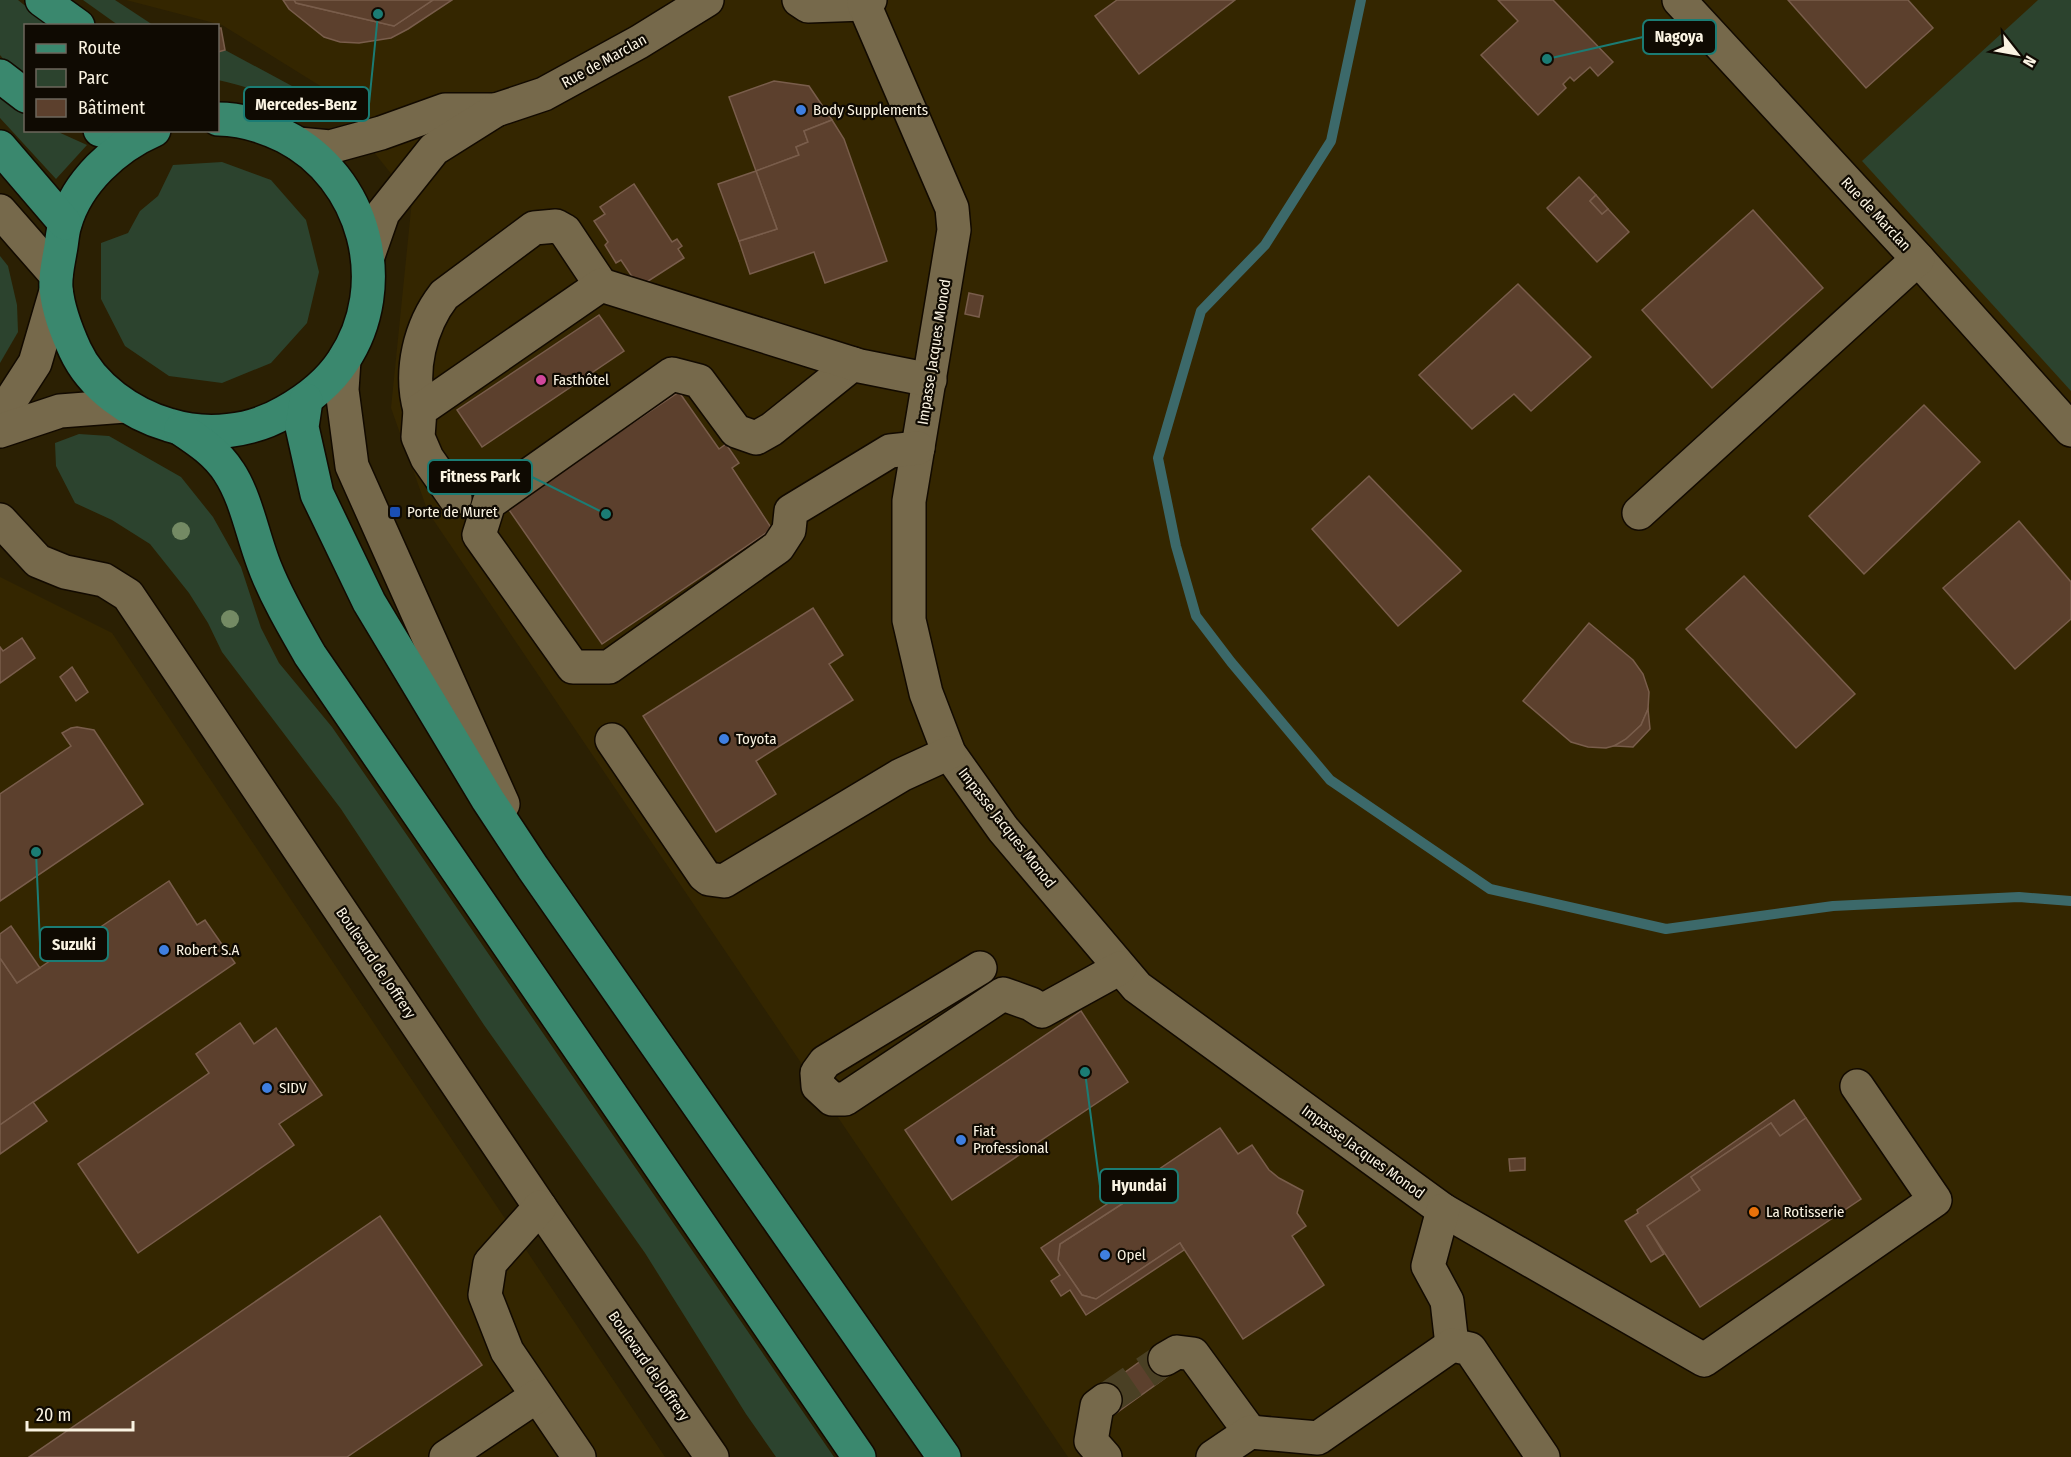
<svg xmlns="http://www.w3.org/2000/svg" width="2071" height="1457" font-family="'Fira Sans Condensed',sans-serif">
  <rect width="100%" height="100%" fill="#2b2003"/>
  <g fill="#342600">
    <path d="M126 0H2071V1457H1068L428 512 391 408 412 200 322 87 222 25Z"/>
    <path d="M0 577 112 633 665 1457H0Z"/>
  </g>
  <g fill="#2c432e">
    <path d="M0 0H18L49 25 26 26 25 78 9 66 0 55Z"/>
    <path d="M83 0H115L153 25H118Z"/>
    <path d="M2038 0H2071V391L1862 161Z"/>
    <path d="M225 50 342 113C300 108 260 89 218 80V52Z"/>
    <path d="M0 94 16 109 25 114 26 130 56 131 87 145 56 179 0 118Z"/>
    <path d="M222 162 271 180 306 220 319 272 307 323 271 363 222 383 169 376 125 346 101 299V243L128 233 140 211 158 196 173 165Z"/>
    <path d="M0 256 8 266 17 305 18 332 0 363Z"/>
    <path d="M79 434 109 436 181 477 213 517 241 567 261 628 279 663 332 727 411 841 834 1457H776L746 1414 645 1253 484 1025 341 809 222 652 208 623 189 593 150 544 112 520 75 503 56 466 55 443Z"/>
  </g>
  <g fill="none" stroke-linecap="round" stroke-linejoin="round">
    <path stroke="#3c696a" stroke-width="10" d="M1361 0 1331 141 1265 245 1201 311 1158 458 1176 546 1196 616 1231 662 1330 780 1490 889 1666 929 1833 906 2019 897 2071 901"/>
  </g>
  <g fill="#5c402d" stroke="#795d4b" stroke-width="1.5">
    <path d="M283 0H294L296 3 394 26 433 0H452L408 29 391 38 359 43 340 42 324 37 289 9Z"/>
    <path d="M294 0H433L394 26 296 3Z"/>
    <path d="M1117 0H1235L1139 74 1095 16Z"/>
    <path d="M1498 0H1553L1613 62 1598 76 1590 67 1574 81 1570 77 1563 84 1566 88 1538 115 1481 55 1518 21Z"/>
    <path d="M1788 0H1908L1933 28 1866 88Z"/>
    <path d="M218 28H221L225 50 218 52Z"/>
    <path d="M774 81 809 86 832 120 804 131 808 142 796 147 799 155 756 171 729 97Z"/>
    <path d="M832 120 844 139 887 261 825 283 814 252 750 274 739 241 777 229 756 171 799 155 796 147 808 142 804 131Z"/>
    <path d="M756 171 777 229 739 241 718 184Z"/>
    <path d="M1579 177 1596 195 1590 201 1602 214 1608 209 1629 232 1597 262 1547 208Z"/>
    <path d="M634 184 672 242 677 239 682 246 678 249 684 258 639 287 621 260 616 263 605 245 608 242 594 221 605 214 600 207Z"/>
    <path d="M1596 195 1608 209 1602 214 1590 201Z"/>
    <path d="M1753 210 1823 288 1712 388 1642 310Z"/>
    <path d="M1518 284 1591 357 1531 411 1514 394 1472 429 1419 375Z"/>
    <path d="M969 293 983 296 979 317 965 314Z"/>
    <path d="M599 315 624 351 482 447 457 410Z"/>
    <path d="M679 392 719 449 726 444 739 463 732 468 772 529 602 644 507 507Z"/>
    <path d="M1924 405 1980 462 1864 574 1809 516Z"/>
    <path d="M1369 476 1461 571 1398 626 1312 529Z"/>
    <path d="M2019 521 2071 582V619L2015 669 1943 588Z"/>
    <path d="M1744 576 1855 694 1796 748 1686 629Z"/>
    <path d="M813 608 843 655 829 664 853 700 756 761 776 794 716 832 643 716Z"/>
    <path d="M1589 623 1633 660 1643 674 1649 692 1648 709 1641 725 1626 739 1617 745 1606 748 1588 747 1571 742 1523 701Z"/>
    <path d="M22 638 35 658 0 683V647L3 651Z"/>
    <path d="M72 667 88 692 76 701 60 677Z"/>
    <path d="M1648 709 1650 729 1633 747 1614 746 1626 739 1641 725Z"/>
    <path d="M77 727 94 730 143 804 0 901V794L71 746 62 733 71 728Z"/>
    <path d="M169 881 197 925 205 920 235 963 0 1125V958L17 983Z"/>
    <path d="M11 926 40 968 17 983 0 958V934Z"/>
    <path d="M1081 1011 1128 1082 952 1200 905 1130Z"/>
    <path d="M240 1023 254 1044 276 1028 322 1095 279 1124 294 1145 138 1253 78 1164 209 1073 196 1054Z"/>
    <path d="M1794 1100 1806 1118 1780 1136 1771 1123 1691 1177 1700 1190 1647 1226 1664 1254 1651 1262 1625 1221 1638 1213 1637 1210Z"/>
    <path d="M33 1102 47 1121 0 1154V1125Z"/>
    <path d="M1806 1118 1861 1199 1700 1307 1647 1226 1700 1190 1691 1177 1771 1123 1780 1136Z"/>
    <path d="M1220 1128 1238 1154 1252 1145 1269 1170 1279 1178 1303 1191 1297 1213 1306 1226 1292 1236 1324 1285 1243 1339 1180 1243 1096 1299 1082 1295 1058 1260 1060 1244 1145 1189 1140 1182Z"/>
    <path d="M1525 1158V1170L1510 1171 1509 1159Z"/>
    <path d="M1140 1182 1145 1189 1060 1244 1058 1260 1082 1295 1096 1299 1180 1243 1184 1250 1086 1315 1070 1290 1061 1296 1051 1281 1060 1275 1041 1248Z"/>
    <path d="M380 1216 482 1365 347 1457H29Z"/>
    <path d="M1156 1350 1172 1373 1115 1414 1099 1391Z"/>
  </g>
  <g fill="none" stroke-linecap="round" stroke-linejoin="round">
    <path stroke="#4a4024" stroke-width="33" stroke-dasharray="33 16" stroke-linecap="butt" d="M1105 1400 1165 1359"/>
    <defs>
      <g id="minor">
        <path d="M799 0 808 6 864 4 870 0"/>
        <path d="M1679 0 1918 259 2071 430"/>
        <path d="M864 4 952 208 954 230 909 501V620L926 693 949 753 1003 829 1137 987 1443 1210 1704 1360 1935 1200 1857 1086"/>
        <path d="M298 144 330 147 381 133 445 110H496"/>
        <path d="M0 211 56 275"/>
        <path d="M368 256 383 213 434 149 496 110 544 94 639 42 707 0"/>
        <path d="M344 360 342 390 352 466 503 804"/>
        <path d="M853 364 772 429 756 438 736 431 699 381 672 374 489 503 479 535 573 667H609L778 547 789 530 791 511 890 451 918 448"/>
        <path d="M420 410C409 371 420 326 444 295L534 228 556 226 565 231 601 285"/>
        <path d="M0 417 35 363 56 291"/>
        <path d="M0 431 60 411 125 406"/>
        <path d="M455 498 427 458 418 437 420 410 601 285 860 366 930 380"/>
        <path d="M1639 513 1918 259"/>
        <path d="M0 520 38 561 65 572 104 580 128 595 540 1207 712 1457"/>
        <path d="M612 740 704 875 709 879 724 881 901 775 949 753"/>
        <path d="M980 968 825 1062 817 1073 818 1086 832 1099H845L1003 994 1031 1004 1042 1011 1120 968"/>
        <path d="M540 1207 490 1263 485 1295 507 1351 579 1457"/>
        <path d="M1443 1210 1428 1266 1447 1301 1452 1345"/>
        <path d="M1165 1359 1177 1352 1193 1354 1250 1432"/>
        <path d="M446 1457 537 1396"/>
        <path d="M1105 1457 1091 1441 1097 1406 1105 1400"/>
        <path d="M1213 1457 1250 1432 1318 1438 1452 1345 1470 1349 1543 1457"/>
      </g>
      <g id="major">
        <path d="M42 0 78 26"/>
        <path d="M0 76 26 96"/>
        <path d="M100 130 136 138"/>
        <path d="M154 130C115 147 77 182 65 224 62 233 62 243 60 252 58 264 55 276 56 288 58 310 66 330 75 350 92 387 131 414 169 425 207 437 251 432 285 412 308 399 328 384 343 361 394 285 365 177 284 136 263 126 241 119 218 119"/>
        <path d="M0 147 65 223"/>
        <path d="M306 400 302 427 317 494 369 602 488 800 533 868 944 1457"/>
        <path d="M181 429C199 441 217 453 229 472 247 499 253 539 266 570 278 600 294 627 310 655L859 1457"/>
      </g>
    </defs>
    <use href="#minor" stroke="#120a00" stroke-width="36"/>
    <use href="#major" stroke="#120a00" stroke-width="36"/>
    <use href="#minor" stroke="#76694b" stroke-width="33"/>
    <use href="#major" stroke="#3a886e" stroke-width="33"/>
  </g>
  <g fill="#748a64">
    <circle cx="181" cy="531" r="9"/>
    <circle cx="230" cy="619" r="9"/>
  </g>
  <g fill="#3f7fe0" stroke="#0f0a02" stroke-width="2">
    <circle cx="801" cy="110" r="6"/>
    <circle cx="724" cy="739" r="6"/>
    <circle cx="164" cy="950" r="6"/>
    <circle cx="267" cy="1088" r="6"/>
    <circle cx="961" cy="1140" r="6"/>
    <circle cx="1105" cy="1255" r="6"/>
  </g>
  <circle fill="#d1479c" stroke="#0f0a02" stroke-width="2" cx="541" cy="380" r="6"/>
  <rect fill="#1a4fb4" stroke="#0f0a02" stroke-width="2" x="389" y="506" width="12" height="12" rx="3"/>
  <circle fill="#e8710a" stroke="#0f0a02" stroke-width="2" cx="1754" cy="1212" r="6"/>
  <g text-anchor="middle" stroke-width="4.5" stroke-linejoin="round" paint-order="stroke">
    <g font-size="15" fill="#faf3e2" stroke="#0f0a02">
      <text transform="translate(604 61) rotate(-29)" y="5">Rue de Marclan</text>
      <text transform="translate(1876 214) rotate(47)" y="5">Rue de Marclan</text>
      <text transform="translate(934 352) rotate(-81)" y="5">Impasse Jacques Monod</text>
      <text transform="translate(1007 828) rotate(52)" y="5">Impasse Jacques Monod</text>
      <text transform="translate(376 963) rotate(56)" y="5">Boulevard de Joffrery</text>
      <text transform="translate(1363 1152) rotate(36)" y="5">Impasse Jacques Monod</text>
      <text transform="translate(649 1366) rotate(55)" y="5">Boulevard de Joffrery</text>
    </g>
    <g font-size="15" fill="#faf3e2" stroke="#0f0a02" text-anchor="start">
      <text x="813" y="115">Body Supplements</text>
      <text x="553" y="385">Fasthôtel</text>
      <text x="407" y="517">Porte de Muret</text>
      <text x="736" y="744">Toyota</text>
      <text x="176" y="955">Robert S.A</text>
      <text x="279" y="1093">SIDV</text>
      <text x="973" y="1136">Fiat<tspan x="973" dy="17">Professional</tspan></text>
      <text x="1766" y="1217">La Rotisserie</text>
      <text x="1117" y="1260">Opel</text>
    </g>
  </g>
  <path fill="none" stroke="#1b7c74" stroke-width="2" d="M1547 59L1643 37M378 14L369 104M606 514L532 477M36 852L40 944M1085 1072L1100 1186"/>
  <g fill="#1b7c74" stroke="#0f0a02" stroke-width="2">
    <circle cx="1547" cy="59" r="6"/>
    <circle cx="378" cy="14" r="6"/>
    <circle cx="606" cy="514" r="6"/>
    <circle cx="36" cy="852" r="6"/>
    <circle cx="1085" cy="1072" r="6"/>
  </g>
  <g fill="#0f0a02" stroke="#1b7c74" stroke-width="2">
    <rect x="1643" y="20" width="73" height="34" rx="6"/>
    <rect x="244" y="87" width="125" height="34" rx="6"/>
    <rect x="428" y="460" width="104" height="34" rx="6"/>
    <rect x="40" y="927" width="68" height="34" rx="6"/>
    <rect x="1100" y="1169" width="78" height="34" rx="6"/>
  </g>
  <g font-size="16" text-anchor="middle" font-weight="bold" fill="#faf3e2">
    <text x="1679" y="42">Nagoya</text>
    <text x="306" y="110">Mercedes-Benz</text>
    <text x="480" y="482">Fitness Park</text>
    <text x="74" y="950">Suzuki</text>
    <text x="1139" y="1191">Hyundai</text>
  </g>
  <rect x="24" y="24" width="195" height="108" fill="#0f0a02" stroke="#6d675c" stroke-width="1.5"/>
  <rect x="36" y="44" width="30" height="9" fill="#3a886e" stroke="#6d675c" stroke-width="1.5"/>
  <text x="78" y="54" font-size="18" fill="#faf3e2">Route</text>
  <rect x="36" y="69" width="30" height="18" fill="#2c432e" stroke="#6d675c" stroke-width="1.5"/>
  <text x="78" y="84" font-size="18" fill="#faf3e2">Parc</text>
  <rect x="36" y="99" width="30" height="18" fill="#5c402d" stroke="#6d675c" stroke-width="1.5"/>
  <text x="78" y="114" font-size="18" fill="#faf3e2">Bâtiment</text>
  <g transform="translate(2017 54) rotate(121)" stroke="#0f0a02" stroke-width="4.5" paint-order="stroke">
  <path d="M0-4.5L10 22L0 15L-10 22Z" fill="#faf3e2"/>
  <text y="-9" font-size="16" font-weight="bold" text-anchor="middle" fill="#faf3e2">N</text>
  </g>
  <path d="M27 1421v9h106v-9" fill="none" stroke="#faf3e2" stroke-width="3"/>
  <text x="36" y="1421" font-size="18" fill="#faf3e2" stroke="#0f0a02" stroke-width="4.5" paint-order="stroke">20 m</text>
</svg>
